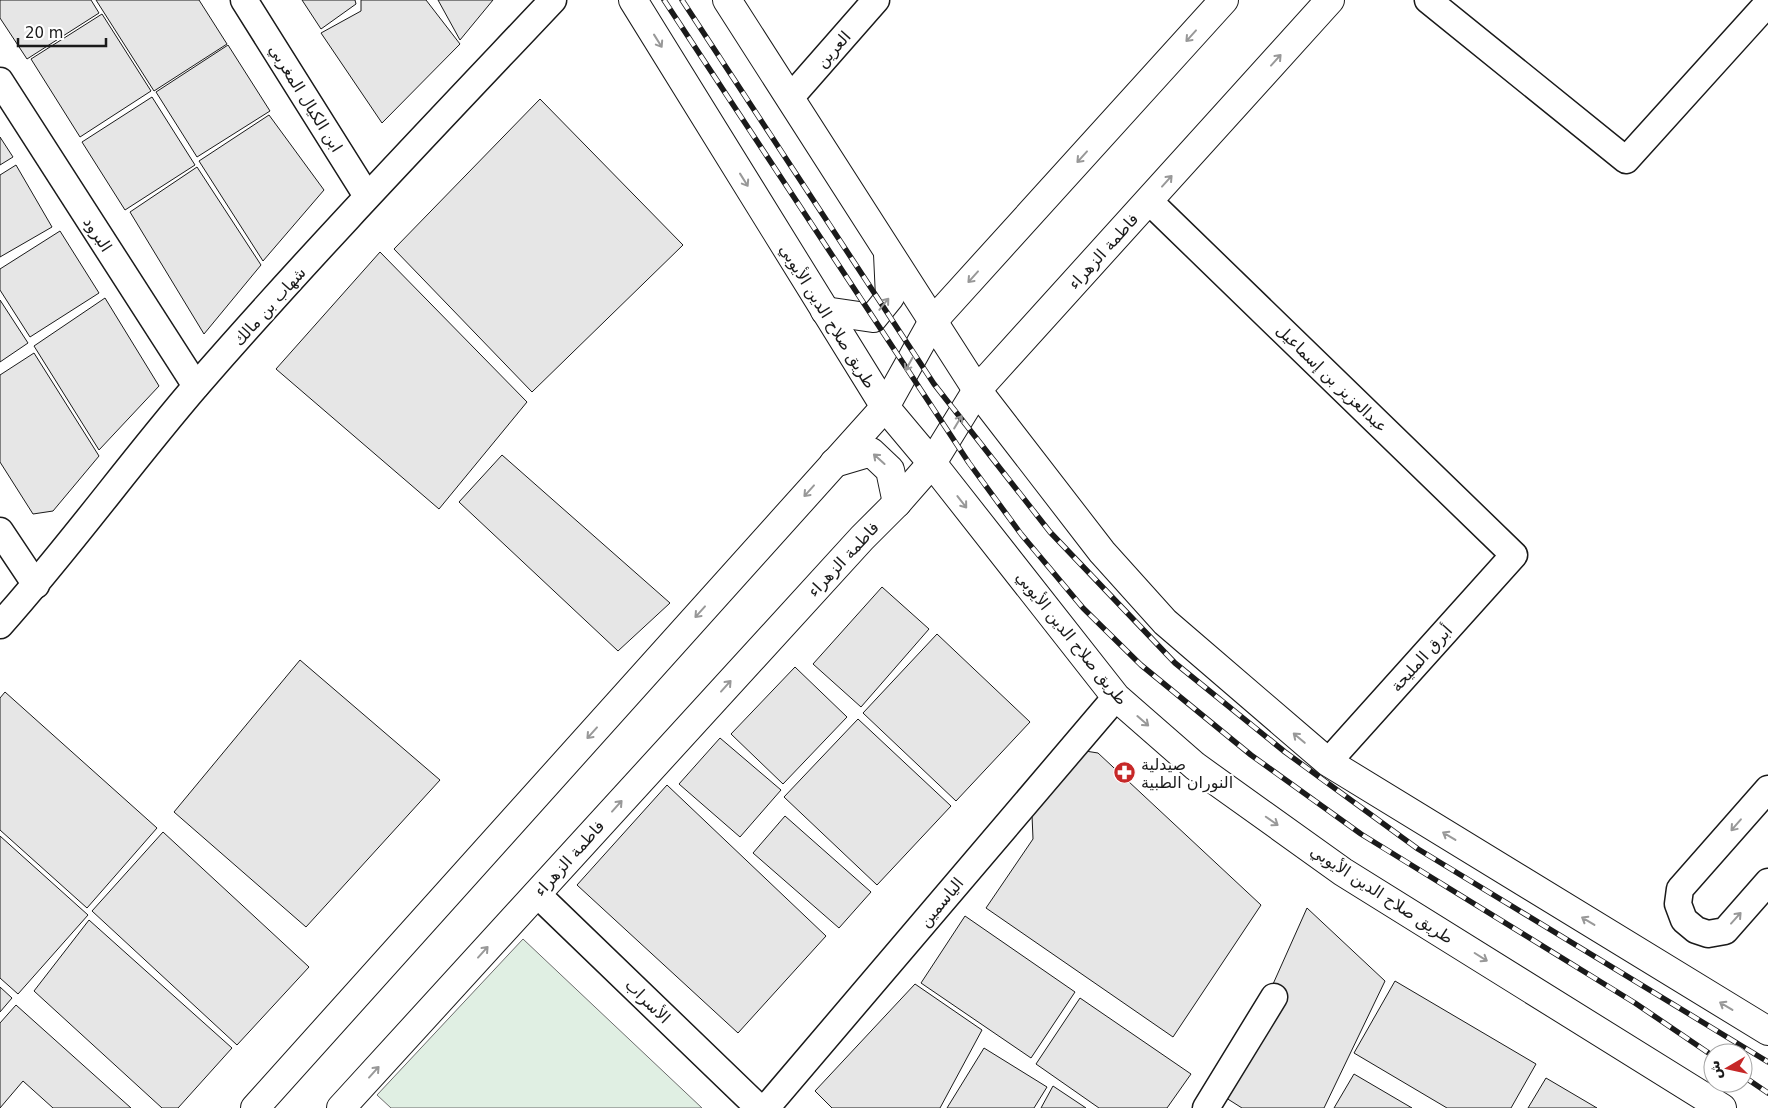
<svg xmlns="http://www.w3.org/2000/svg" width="1768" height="1108" font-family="'DejaVu Sans','Noto Sans Arabic',sans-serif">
  <rect width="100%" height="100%" fill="#fff"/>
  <path fill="#e0efe3" stroke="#6a6a6a" d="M523 939 702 1108H391L377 1095Z"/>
  <g fill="#e6e6e6" stroke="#1a1a1a">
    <path d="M0 0H91L99 13 27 59 0 18Z"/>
    <path d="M96 0H199L227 44 154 91Z"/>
    <path d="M302 0H355L356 4 321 29Z"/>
    <path d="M361 0H426L460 44 382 123 321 33 361 11Z"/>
    <path d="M438 0H493L460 40Z"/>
    <path d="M102 14 151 91 80 137 31 59Z"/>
    <path d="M228 45 270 111 197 157 156 92Z"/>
    <path d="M152 97 195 165 125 210 82 142Z"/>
    <path d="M540 99 683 245 532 392 394 249Z"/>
    <path d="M269 115 324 190 263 261 199 161Z"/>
    <path d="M0 137 13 157 0 165Z"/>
    <path d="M16 165 52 227 0 257V175Z"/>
    <path d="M197 167 261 265 204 334 130 212Z"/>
    <path d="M60 231 99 293 30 337 0 290V269Z"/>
    <path d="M380 252 527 402 439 509 276 369Z"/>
    <path d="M105 298 159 386 99 450 34 346Z"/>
    <path d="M0 300 28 343 0 362Z"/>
    <path d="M34 353 99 456 53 511 33 514 0 462V375Z"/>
    <path d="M502 455 670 603 618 651 459 502Z"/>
    <path d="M882 587 929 629 861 707 813 664Z"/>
    <path d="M937 634 1030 722 956 801 863 713Z"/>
    <path d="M300 660 440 780 306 927 174 812Z"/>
    <path d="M795 667 847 717 783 784 731 734Z"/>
    <path d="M5 692 157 828 87 908 0 830V698Z"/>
    <path d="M858 719 951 806 877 885 784 797Z"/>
    <path d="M720 738 781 790 740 837 679 784Z"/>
    <path d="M1079 750 1098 753 1261 905 1173 1037 986 908 1033 839 1032 815Z"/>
    <path d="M667 785 826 936 738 1033 577 885Z"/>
    <path d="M785 816 871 892 839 928 753 853Z"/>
    <path d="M163 832 309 967 237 1045 92 911Z"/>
    <path d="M0 836 88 915 18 994 0 978Z"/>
    <path d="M1307 908 1385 981 1324 1108H1242L1223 1096Z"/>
    <path d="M965 916 1075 992 1031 1058 921 983Z"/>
    <path d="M89 920 232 1048 178 1108H162L34 991Z"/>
    <path d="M1395 981 1536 1064 1511 1108H1447L1354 1053Z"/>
    <path d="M915 984 982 1030 940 1108H832L815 1091Z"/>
    <path d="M0 987 12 998 0 1012Z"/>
    <path d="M1080 998 1191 1074 1167 1108H1099L1036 1064Z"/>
    <path d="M16 1005 131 1108H53L23 1081 0 1108V1023Z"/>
    <path d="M984 1048 1047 1087 1034 1108H947Z"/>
    <path d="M1354 1074 1412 1108H1334Z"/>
    <path d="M1546 1078 1597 1108H1528Z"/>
    <path d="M1053 1086 1086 1108H1041Z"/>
  </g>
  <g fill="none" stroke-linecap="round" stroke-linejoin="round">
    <defs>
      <g id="minor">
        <path d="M244 0 367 196"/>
        <path d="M1428 0 1626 160 1768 3"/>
        <path d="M0 81 196 386"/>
        <path d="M790 98 876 0"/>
        <path d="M1149 201 1514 555 1328 762"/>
        <path d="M0 531 36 585"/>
        <path d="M0 625C69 548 129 464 197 385 312 253 433 127 553 0"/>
        <path d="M1768 789 1680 889 1678 904 1684 920 1696 930 1708 934 1725 931 1768 882"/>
        <path d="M537 894 759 1108"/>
        <path d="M766 1108 1116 697"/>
        <path d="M1206 1108 1274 997"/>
      </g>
      <g id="secondary">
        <path d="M834 463 871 452 890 470 897 503"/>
        <path d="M255 1108 885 407 933 321 1224 0"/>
        <path d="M341 1108 862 538 897 503 932 463 977 390 1330 0"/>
      </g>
      <g id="primary">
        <path d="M633 0 885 407 932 463 1116 697 1195 766 1343 872 1722 1108"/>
        <path d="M727 0 977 390 1102 552 1165 622 1328 762 1768 1031"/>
        <path d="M825 311 873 318 890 297 888 254"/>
      </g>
    </defs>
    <use href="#minor" stroke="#1a1a1a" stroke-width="29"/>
    <use href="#secondary" stroke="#1a1a1a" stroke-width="30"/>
    <use href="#primary" stroke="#1a1a1a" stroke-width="30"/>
    <use href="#minor" stroke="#fff" stroke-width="26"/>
    <use href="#secondary" stroke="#fff" stroke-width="28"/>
    <use href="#primary" stroke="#fff" stroke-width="28"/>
    <defs>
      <g id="rail">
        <path d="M664 0 969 463 1021 534 1083 608 1141 665 1251 755 1361 834 1635 1003 1713 1056"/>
        <path d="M682 0 934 384 1050 532 1175 663 1285 752 1418 849 1768 1062"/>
        <path d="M1743 1076 1768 1093"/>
      </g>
    </defs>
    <use href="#rail" stroke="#1a1a1a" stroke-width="5.5"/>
    <use href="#rail" stroke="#fff" stroke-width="4" stroke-dasharray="11" stroke-linecap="butt"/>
  </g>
  <defs><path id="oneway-shaft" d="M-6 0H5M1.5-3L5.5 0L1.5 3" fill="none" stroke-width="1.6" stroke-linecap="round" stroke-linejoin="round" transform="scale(1.25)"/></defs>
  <g stroke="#989898">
    <use href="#oneway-shaft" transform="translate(1191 36) rotate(132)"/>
    <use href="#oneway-shaft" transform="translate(658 41) rotate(58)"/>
    <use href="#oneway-shaft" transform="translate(1276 60) rotate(-48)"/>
    <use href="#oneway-shaft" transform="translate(1082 157) rotate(132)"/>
    <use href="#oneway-shaft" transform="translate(744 180) rotate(58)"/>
    <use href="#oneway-shaft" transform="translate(1167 181) rotate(-48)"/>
    <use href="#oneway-shaft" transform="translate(973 277) rotate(132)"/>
    <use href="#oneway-shaft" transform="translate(884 304) rotate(-51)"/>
    <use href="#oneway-shaft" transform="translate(909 364) rotate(119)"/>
    <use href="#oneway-shaft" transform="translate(958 422) rotate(-59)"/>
    <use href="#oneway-shaft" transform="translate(879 459) rotate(-138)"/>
    <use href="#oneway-shaft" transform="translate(809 491) rotate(132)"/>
    <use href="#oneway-shaft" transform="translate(962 502) rotate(52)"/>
    <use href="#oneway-shaft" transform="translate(700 612) rotate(132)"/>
    <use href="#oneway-shaft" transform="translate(726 686) rotate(-48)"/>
    <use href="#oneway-shaft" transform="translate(1143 721) rotate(41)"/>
    <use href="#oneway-shaft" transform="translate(592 733) rotate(132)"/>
    <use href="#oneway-shaft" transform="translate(1299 738) rotate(-140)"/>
    <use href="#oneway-shaft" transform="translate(617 806) rotate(-48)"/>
    <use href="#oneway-shaft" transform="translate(1272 821) rotate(35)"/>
    <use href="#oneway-shaft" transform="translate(1736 825) rotate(131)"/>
    <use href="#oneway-shaft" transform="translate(1449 836) rotate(-149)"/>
    <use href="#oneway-shaft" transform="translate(1736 918) rotate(-48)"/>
    <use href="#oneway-shaft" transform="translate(1588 921) rotate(-149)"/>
    <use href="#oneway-shaft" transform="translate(483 952) rotate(-48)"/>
    <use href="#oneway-shaft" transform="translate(1481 957) rotate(32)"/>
    <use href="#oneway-shaft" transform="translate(1726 1006) rotate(-149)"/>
    <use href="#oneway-shaft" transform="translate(374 1072) rotate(-48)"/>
  </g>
  <defs>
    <symbol id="pharmacy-disc" viewBox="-11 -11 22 22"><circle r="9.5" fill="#c62828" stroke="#fff"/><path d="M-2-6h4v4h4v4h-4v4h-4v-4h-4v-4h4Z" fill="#fff"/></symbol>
  </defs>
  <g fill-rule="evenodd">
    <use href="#pharmacy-disc" x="1112" y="760" width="25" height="25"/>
  </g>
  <g text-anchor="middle" stroke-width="4" stroke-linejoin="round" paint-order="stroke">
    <g font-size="16" fill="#1a1a1a" stroke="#fff">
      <text transform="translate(833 49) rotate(-48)" y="6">العرين</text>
      <text transform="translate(306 98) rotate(58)" y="6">ابن الكيال المغربي</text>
      <text transform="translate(98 234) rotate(57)" y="6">البرود</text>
      <text transform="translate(1103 251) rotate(-48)" y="6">فاطمة الزهراء</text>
      <text transform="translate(269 306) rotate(-48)" y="6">شهاب بن مالك</text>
      <text transform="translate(828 316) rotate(58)" y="6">طريق صلاح الدين الأيوبي</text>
      <text transform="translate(1332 378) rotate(44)" y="6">عبدالعزيز بن إسماعيل</text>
      <text transform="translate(843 559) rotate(-47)" y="6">فاطمة الزهراء</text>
      <text transform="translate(1072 638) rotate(51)" y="6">طريق صلاح الدين الأيوبي</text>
      <text transform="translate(1421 658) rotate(-48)" y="6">أبرق المليحة</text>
      <text transform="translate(569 858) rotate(-48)" y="6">فاطمة الزهراء</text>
      <text transform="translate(1382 894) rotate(33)" y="6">طريق صلاح الدين الأيوبي</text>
      <text transform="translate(941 902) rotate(-50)" y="6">الياسمين</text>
      <text transform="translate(648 1001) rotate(44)" y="6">الأسراب</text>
    </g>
    <g font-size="16" fill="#1a1a1a" stroke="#fff" text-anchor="start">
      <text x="1141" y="770">صيدلية<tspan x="1141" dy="18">النوران الطبية</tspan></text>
    </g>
  </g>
  <g transform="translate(1728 1068) rotate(261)"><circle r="24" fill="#ffffff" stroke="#a3a3a3"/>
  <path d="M0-4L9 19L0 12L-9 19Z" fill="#c62828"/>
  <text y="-8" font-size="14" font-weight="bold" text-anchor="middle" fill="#1a1a1a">ش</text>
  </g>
  <path d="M18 38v8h88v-8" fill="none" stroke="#1a1a1a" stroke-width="2.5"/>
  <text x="25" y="38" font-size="15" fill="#1a1a1a" stroke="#ffffff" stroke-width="4" paint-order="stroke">20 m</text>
</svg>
